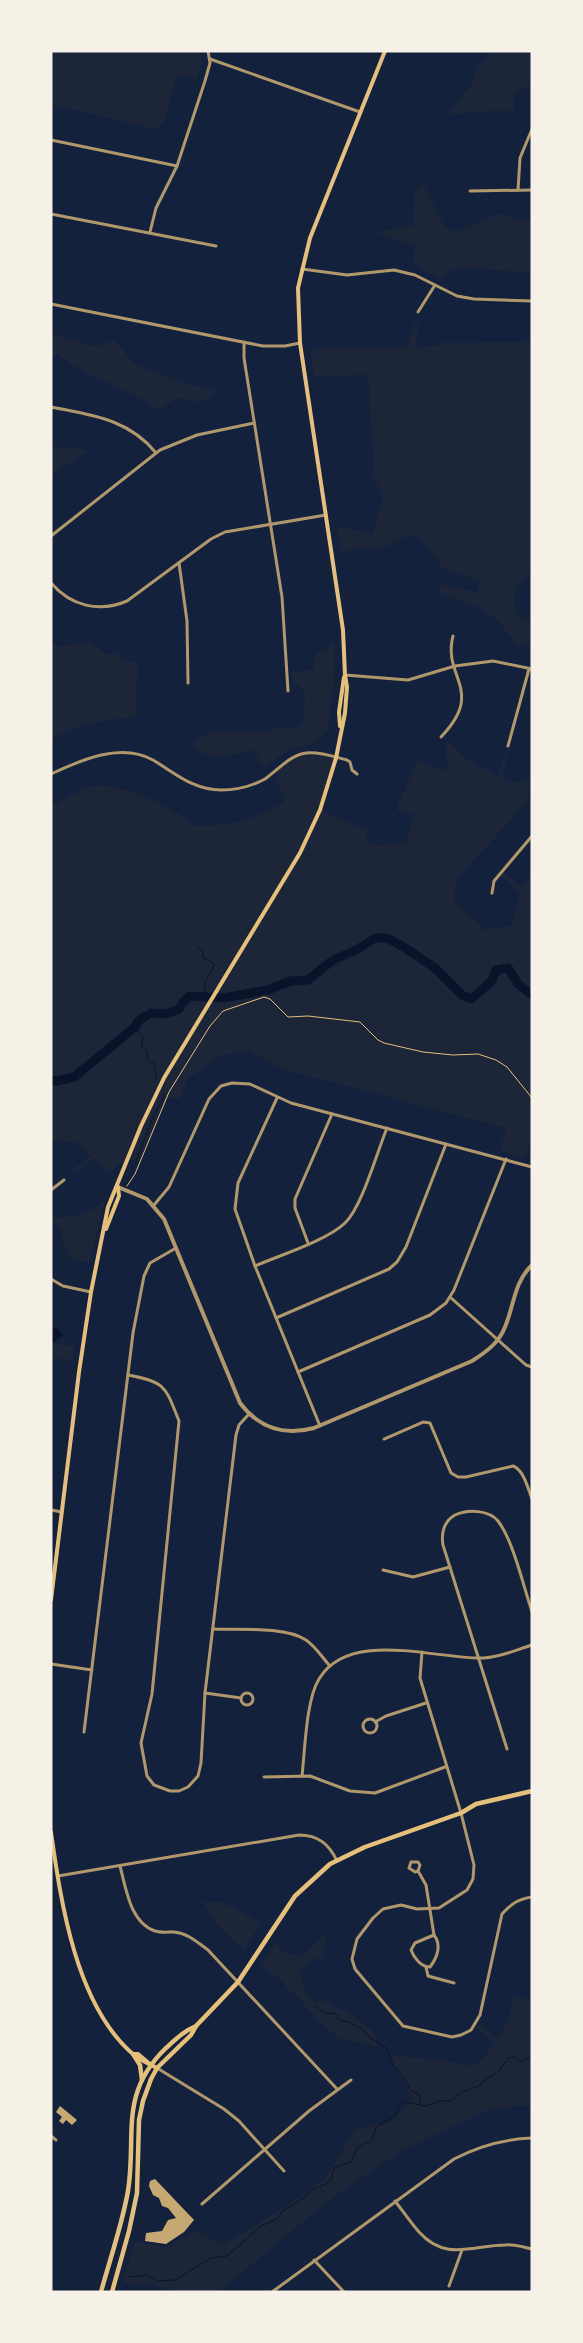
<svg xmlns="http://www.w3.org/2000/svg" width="583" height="2343" font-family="Arial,sans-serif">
  <rect width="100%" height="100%" fill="#14213d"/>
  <g fill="#1d2539">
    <path d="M51 51H201L202 62 197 80 184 75 176 78 164 122 152 131 144 126 51 105Z"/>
    <path d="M487 51H532V82L514 95 513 111H489L448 115 473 82 477 67 487 58Z"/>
    <path d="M423 184 445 227 457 232 499 213 517 219 532 220V273L467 268 451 270 441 280 413 263 415 246 376 233 413 225 414 191Z"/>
    <path d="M414 321 419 324 415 347 440 346 439 343 524 342 532 337V571C516 585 510 596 519 617L532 621V641L516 645 500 622 477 607 439 593 441 584 477 592 480 581 444 569 421 539 407 536 379 550 358 547 341 554 337 526 373 534 383 495 370 472 374 469 368 375 314 376 310 349 408 347Z"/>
    <path d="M51 334 96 347 114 339 133 363 182 382 219 391 201 402 177 398 158 410C127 387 87 379 57 354L51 356Z"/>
    <path d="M51 446 90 450 51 474Z"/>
    <path d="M335 638 334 676 328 730 315 743 292 749 263 767 254 749C233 756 212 761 193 748L199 737 217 732H264L276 728 298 727 304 721 305 690 293 681 292 672 313 670 316 652 327 650Z"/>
    <path d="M91 642 106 654 119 653 121 660 138 662 136 704 138 716C107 720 80 724 51 738V643L58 647Z"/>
    <path d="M449 742 467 759 498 776 504 754 508 755 502 778 511 783 529 780 528 801 457 879 454 901 485 930 512 925 520 893 501 876 504 872 522 887 532 874V1136L525 1157 500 1151 506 1128 285 1070 247 1050 218 1057 189 1078 179 1099 166 1098 138 1163 128 1158 109 1173 94 1159 74 1173 72 1170 91 1156 75 1142 54 1141 51 1144V807C63 800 76 792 89 787 116 779 176 808 195 826 236 825 249 821 285 802L274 772C301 753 303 752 336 758L320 810 370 831 366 837 367 842 375 846 406 843 414 815 396 810 418 759 439 770 449 768 445 745Z"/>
    <path d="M105 1199 89 1263 69 1258 60 1230 51 1218C72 1217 91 1215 105 1199Z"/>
    <path d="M51 1344 75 1346 73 1361 51 1358Z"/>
    <path d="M203 1902H223L261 1923 244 1950 216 1924Z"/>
    <path d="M323 1936 326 1937 323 1958 311 1960 300 1972 304 1989 315 2003 328 2000 336 2009H345L376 2034 378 2047 339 2038 313 2016 300 1999 289 1990 281 1980 261 1967 275 1942 284 1953 302 1956Z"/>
    <path d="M514 1996 532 2001V2105L490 2109 403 2150 337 2194 219 2291 180 2292 149 2284 122 2283 135 2241 166 2247 196 2231 223 2245 286 2206 325 2179 355 2129 391 2121 412 2100 406 2085 388 2055 433 2059 475 2066 495 2044 476 2027 480 2023 497 2039 509 2019Z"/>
  </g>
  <path fill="#0b132b" d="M51 1327 57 1328 63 1335 51 1344Z"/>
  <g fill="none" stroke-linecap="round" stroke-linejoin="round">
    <g stroke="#0b132b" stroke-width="1">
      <path d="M198 947 203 952V958L212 962 214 966 204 984 206 996"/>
      <path d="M135 1027 143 1038 141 1047 147 1051V1058L151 1062H154L156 1078"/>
      <path d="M136 1162 154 1115 164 1097 163 1094"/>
      <path d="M315 2006 326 2014 335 2013 341 2021 349 2022 363 2030 370 2038 387 2048 393 2065 406 2080 410 2090 420 2095V2103"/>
      <path d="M129 2277 148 2275 157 2281 175 2280 211 2258 227 2256 261 2226 275 2220 285 2209 304 2198 312 2190 326 2184 331 2179 334 2168 352 2161 357 2148 372 2140 376 2127 395 2116 401 2104 406 2102 425 2106 440 2101H451L462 2092 479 2086 483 2081 499 2071 508 2058 514 2057 520 2061 532 2057"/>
    </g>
    <path stroke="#0b132b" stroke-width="9" d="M51 1080 57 1081 74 1077 135 1027 138 1021 151 1013 165 1014 179 1009 183 1002 190 996 224 998 268 990 290 981 308 980 333 960 358 949 375 938H387L404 947 435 968 462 995 471 999 492 981 496 970 508 968 518 984 532 995"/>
  </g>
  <g fill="#c6a872">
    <path d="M60 2106 77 2120 72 2125 66 2120 63 2124 59 2121 62 2117 56 2112Z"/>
    <path d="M155 2179 194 2220 184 2232 166 2244 145 2241 146 2233 162 2231 168 2220 176 2218 168 2208 162 2206 159 2198 153 2195 149 2186 150 2181Z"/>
  </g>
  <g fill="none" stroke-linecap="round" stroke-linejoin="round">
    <path stroke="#e5c07b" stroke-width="1" d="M127 1186 135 1174 169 1092 210 1026 223 1011 264 997 270 999 288 1017 308 1016 360 1022 378 1040 384 1043 423 1052 453 1055 478 1054 496 1060 507 1067 532 1098"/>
    <g stroke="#b1986c" stroke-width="3">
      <path d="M210 59 360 112"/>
      <path d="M51 140 177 166"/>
      <path d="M518 190 520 158 532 129"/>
      <path d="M470 191 532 190"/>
      <path d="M51 214 216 246"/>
      <path d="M150 232 156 208 177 166 205 81 210 63 208 51"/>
      <path d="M302 269 347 275 394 270 415 275 457 296 474 299 532 301"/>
      <path d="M51 304 263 346H285L300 343"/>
      <path d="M418 312 435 285"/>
      <path d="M244 342V358L282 597 288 691"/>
      <path d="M51 407C91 415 129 419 156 453"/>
      <path d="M51 536 160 450 197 435 254 423"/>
      <path d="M179 563 187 621 188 683"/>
      <path d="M51 583C71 606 99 613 127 601L211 539 225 532 326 515"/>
      <path d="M345 675 408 680 455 666 493 661 532 669"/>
      <path d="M441 737C486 690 442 678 453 636"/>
      <path d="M508 746 529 669"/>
      <path d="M51 774C81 760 121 742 153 760 175 773 193 790 221 790 236 790 252 786 265 779 278 770 290 755 306 753 319 751 335 757 347 760L350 762 352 770 357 774"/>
      <path d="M492 893 494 881 532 836"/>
      <path d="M277 1098 238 1183 235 1209 255 1266 320 1426"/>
      <path d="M51 1190 64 1180"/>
      <path d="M154 1205 169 1187 209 1099 221 1086 232 1083 250 1084 291 1103 532 1167"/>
      <path d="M308 1243 295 1208V1199L332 1114"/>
      <path d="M255 1266C280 1255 326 1241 345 1223 362 1207 377 1152 387 1128"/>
      <path d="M51 1279 63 1286 91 1292"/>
      <path d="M450 1297 526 1365 532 1367"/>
      <path d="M276 1318 389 1269 397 1262 406 1247 446 1144"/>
      <path d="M298 1372 430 1315 446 1303 454 1290 506 1159"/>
      <path d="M128 1375C166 1382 165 1386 179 1421L152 1694 141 1743 147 1776 154 1785 170 1791H179L188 1787 198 1776 201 1763 205 1693 236 1435 239 1425 249 1414"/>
      <path d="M384 1439 423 1422 430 1423 451 1473 458 1477H466L513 1466C524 1470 528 1489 532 1499"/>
      <path d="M51 1510 62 1512"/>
      <path d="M383 1570 413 1577 450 1567"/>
      <path d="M213 1629C237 1630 286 1626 306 1640 315 1646 322 1657 330 1666"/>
      <path d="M422 1652 420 1678 461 1813 474 1865 473 1879 467 1890 439 1908 417 1909 401 1905 383 1909 373 1918 357 1939 352 1959 355 1969 403 2026 452 2037 461 2035 471 2030 480 2015 502 1914C511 1904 518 1899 532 1897"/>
      <path d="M51 1664 92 1670"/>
      <circle cx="247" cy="1699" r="6"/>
      <path d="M205 1693 241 1698"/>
      <circle cx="370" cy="1726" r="7"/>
      <path d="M375 1722 386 1716 426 1703"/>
      <path d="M84 1732 133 1333 144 1276 150 1263 176 1248"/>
      <path d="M507 1749 443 1545C441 1533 444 1521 455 1515 468 1509 489 1510 498 1521 513 1540 524 1588 532 1612"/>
      <path d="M302 1776C305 1750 306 1700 319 1679 349 1628 438 1660 484 1658 501 1657 516 1650 532 1645"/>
      <path d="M264 1777 310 1776 350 1791 375 1793 445 1767"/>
      <path d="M120 1866C126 1888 130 1923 155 1931 161 1933 168 1932 174 1932 188 1933 198 1943 208 1950L337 2089"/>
      <path d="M418 1871 420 1865 418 1862H411L409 1868 415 1872 418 1871 426 1885 434 1935"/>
      <path d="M58 1876 299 1835C318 1835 329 1844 337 1861"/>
      <path d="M434 1935C442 1945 437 1958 430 1967 421 1967 414 1958 411 1950L415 1943Z"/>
      <path d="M426 1967 428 1976 454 1983"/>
      <path d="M157 2068 224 2109 239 2121 284 2171"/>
      <path d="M51 2136 56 2140"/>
      <path d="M395 2201C403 2211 410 2222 419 2232 446 2262 473 2245 505 2245 514 2244 523 2247 532 2249"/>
      <path d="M202 2204 309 2111 351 2080"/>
      <path d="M314 2260 344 2292"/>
      <path d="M449 2286 462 2250"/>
      <path d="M272 2292 454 2159C479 2146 503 2139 532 2138"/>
    </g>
    <path stroke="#b1986c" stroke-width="4" d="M118 1187 147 1199 164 1219 240 1403C259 1428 284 1436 314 1428L472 1361C486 1352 499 1343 505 1327 514 1306 514 1282 532 1265"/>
    <g stroke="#e5c07b" stroke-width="4">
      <path d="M340 726 339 712 344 677"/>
      <path d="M106 1229 119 1196 118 1187"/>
      <path d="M51 1600 79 1372 91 1292 108 1207 141 1126 164 1078 300 853 320 810 336 758 345 713 347 687 345 675 343 630 300 343 298 288 310 238 385 51"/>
      <path d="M51 1832C61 1903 76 2006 134 2055 141 2060 149 2064 157 2068"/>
      <path d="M133 2054H138L151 2065"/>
    </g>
    <g stroke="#e5c07b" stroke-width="4.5">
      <path d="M133 2054 140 2065 142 2080"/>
      <path d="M101 2292C110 2259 122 2225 128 2191 137 2136 118 2094 166 2048 176 2039 184 2031 196 2026"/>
      <path d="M112 2292 129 2231 137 2193 139 2120 143 2101 151 2079 157 2068 191 2035 196 2026 238 1982 295 1896 330 1864 365 1847 461 1813 476 1804 532 1791"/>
    </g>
  </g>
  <rect width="583" height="2343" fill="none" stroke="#f6f1e7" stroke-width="105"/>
</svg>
